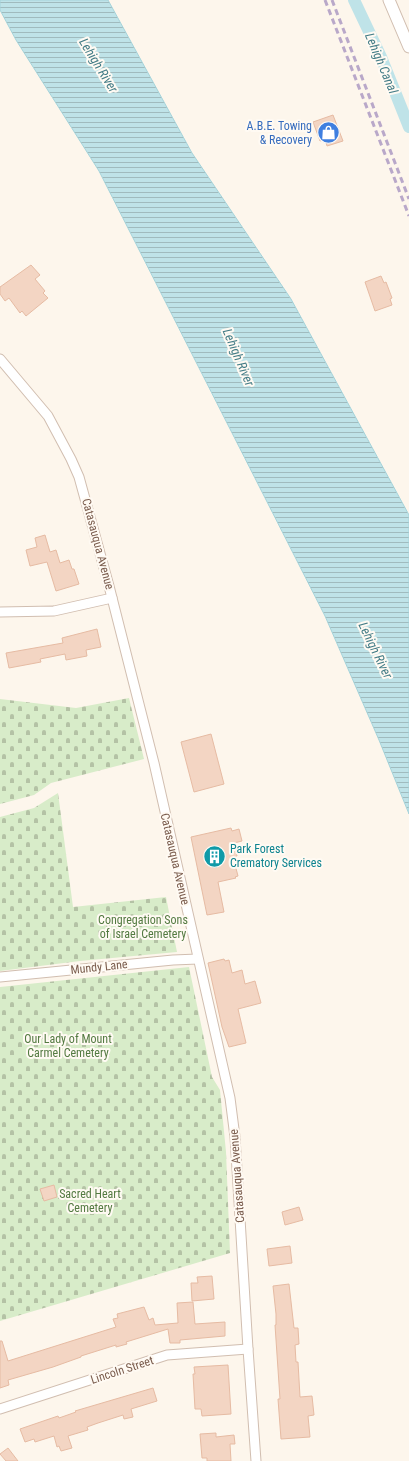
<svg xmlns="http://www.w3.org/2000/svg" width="409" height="1461" font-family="'Roboto Condensed',sans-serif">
  <defs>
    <pattern id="cemetery-stones" width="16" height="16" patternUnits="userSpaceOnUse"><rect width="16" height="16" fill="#d8ecc9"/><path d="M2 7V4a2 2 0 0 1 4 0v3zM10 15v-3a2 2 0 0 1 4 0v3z" fill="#b4c2a5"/></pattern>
    <pattern id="water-rules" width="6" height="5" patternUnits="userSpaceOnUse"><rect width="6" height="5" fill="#bfe3e8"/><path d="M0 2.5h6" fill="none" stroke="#a0bbbe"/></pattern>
  </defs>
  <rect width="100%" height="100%" fill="#fdf6ec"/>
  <g fill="url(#cemetery-stones)">
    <path d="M129 698 144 759 51 783 34 795 0 804V699L76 708Z"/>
    <path d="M58 793 73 907 166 897 177 952 80 961 0 971V817L34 808Z"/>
    <path d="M189 967 212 1077 220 1090 226 1152 230 1253 0 1321V987Z"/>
  </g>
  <path fill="url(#water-rules)" stroke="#a5d3da" d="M0 0H108L192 153 291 299 409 515V814L379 740 325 616 99 171 16 40 0 10Z"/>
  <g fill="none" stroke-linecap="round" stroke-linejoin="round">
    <path stroke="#bfe3e8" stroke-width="12" d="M354 0 381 57 409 127"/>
  </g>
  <g fill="#f3d5c3" stroke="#e6bba3">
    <path d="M333 115 343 141 327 146 325 139 320 141 313 122Z"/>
    <path d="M31 265 40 275 35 279 45 291 43 293 48 298 26 316 22 311 20 313 9 298 5 301 0 294V287Z"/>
    <path d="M381 276 384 283 386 282 392 298 390 299 392 305 375 311 365 282Z"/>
    <path d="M45 535 50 552 56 550 60 563 69 560 72 569H74L79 584 56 591 47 562 30 566 26 550 37 547 35 538Z"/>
    <path d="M97 629 101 647 86 650 87 656 66 660 65 654 40 659 41 662 9 668 6 653 63 643 62 638Z"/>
    <path d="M211 734 224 784 194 792 181 742Z"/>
    <path d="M231 828 232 831 239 829 242 841 234 843 237 856 233 857 238 876 235 877 236 878 218 882 224 912 207 915 191 837Z"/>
    <path d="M224 959 225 961 229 960 232 973 242 970 245 984 255 981 261 1003 238 1009 246 1043 229 1047 222 1027 208 963Z"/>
    <path d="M54 1185 57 1197 44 1201 40 1189Z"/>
    <path d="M299 1207 303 1220 285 1225 282 1212Z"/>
    <path d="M290 1246 292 1263 269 1266 267 1249Z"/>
    <path d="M212 1276 214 1299 192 1301 191 1283H198L197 1277Z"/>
    <path d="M289 1284 294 1328H298L299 1344 295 1345 296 1362H298L300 1397 312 1396 314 1415 308 1416 310 1437 281 1439 278 1399H280L275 1325H276V1314L273 1286Z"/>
    <path d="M193 1302 195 1324 225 1322V1336L180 1340V1343H170L168 1329 126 1342 127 1344 116 1347V1345L81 1356V1357L53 1367 8 1380 9 1385 0 1388V1341H2L8 1361 116 1327 113 1319 118 1318 117 1314 144 1307 149 1320 153 1318 155 1325 178 1323 177 1303Z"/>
    <path d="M228 1365 231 1414 202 1416 201 1409H195L193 1374H195L194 1367Z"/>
    <path d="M153 1388 157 1401 131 1409 133 1417 124 1419 123 1415 98 1423 87 1427 88 1430 68 1436 72 1448 61 1451 59 1446 57 1447 54 1436 35 1442 34 1439 25 1442 20 1429 58 1416 59 1418 76 1412 75 1411Z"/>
    <path d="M216 1433V1437L234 1435 235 1444H230L231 1461H207V1458H202L200 1434Z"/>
    <path d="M8 1448 18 1461H6L0 1454Z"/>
  </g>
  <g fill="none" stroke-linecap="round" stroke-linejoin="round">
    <defs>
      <g id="minor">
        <path d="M0 359 48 416 71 459 79 477 109 586 154 763 230 1098 235 1137 248 1349 256 1461"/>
        <path d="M0 612 54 611 112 598"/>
        <path d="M0 977 173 960 198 959"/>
        <path d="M0 1409 167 1355 248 1349"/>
      </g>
      <path id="tertiary" d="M389 0 409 47"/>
    </defs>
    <use href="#minor" stroke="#d1beb0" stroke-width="11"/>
    <use href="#tertiary" stroke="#d1beb0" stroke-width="13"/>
    <use href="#minor" stroke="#fff" stroke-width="9"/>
    <use href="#tertiary" stroke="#fff" stroke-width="11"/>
    <g stroke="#b9a8c9" stroke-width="3" stroke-dasharray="6 4" stroke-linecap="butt">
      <path d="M325 0 409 216"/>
      <path d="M332 0 409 199"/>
    </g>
  </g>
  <defs>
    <symbol id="shop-disc" viewBox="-11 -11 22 22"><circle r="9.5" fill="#3f7fe0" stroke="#fffaf3"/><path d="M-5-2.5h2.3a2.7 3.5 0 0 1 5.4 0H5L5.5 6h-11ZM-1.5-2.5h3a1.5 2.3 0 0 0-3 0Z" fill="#fff"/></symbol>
    <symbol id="building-disc" viewBox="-11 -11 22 22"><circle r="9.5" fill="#0f9aa8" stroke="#fffaf3"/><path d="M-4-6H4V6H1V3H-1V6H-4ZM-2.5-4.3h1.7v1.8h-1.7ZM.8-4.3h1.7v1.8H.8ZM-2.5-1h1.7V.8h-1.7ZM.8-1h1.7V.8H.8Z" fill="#fff"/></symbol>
  </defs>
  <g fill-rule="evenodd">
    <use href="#shop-disc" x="316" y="120" width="25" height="25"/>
    <use href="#building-disc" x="202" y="844" width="25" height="25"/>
  </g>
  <g text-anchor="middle" stroke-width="4" stroke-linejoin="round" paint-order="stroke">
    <g font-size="12" fill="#366cbe" stroke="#fffaf3" text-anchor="end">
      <text x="312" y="130">A.B.E. Towing<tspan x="312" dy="14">&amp; Recovery</tspan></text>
    </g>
    <g font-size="12" fill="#7a5c4d" stroke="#fffaf3">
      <text transform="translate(98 544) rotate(75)" y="4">Catasauqua Avenue</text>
      <text transform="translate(175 859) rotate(77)" y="4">Catasauqua Avenue</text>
      <text transform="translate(99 967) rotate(-6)" y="4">Mundy Lane</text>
      <text transform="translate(237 1176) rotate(-94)" y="4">Catasauqua Avenue</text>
      <text transform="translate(122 1370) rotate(-18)" y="4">Lincoln Street</text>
    </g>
    <g font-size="12" fill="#0d838f" stroke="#fffaf3" text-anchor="start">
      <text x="230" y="853">Park Forest<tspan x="230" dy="14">Crematory Services</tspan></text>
    </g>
    <g font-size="12" fill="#537a41" stroke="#fffaf3">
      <text x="143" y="924">Congregation Sons<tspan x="143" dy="14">of Israel Cemetery</tspan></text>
      <text x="68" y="1043">Our Lady of Mount<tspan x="68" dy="14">Carmel Cemetery</tspan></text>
      <text x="90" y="1198">Sacred Heart<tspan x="90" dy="14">Cemetery</tspan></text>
    </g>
    <g font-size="13" font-style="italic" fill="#437c86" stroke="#fffaf3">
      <text transform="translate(382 63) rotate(67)" y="5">Lehigh Canal</text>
      <text transform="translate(99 65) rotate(58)" y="5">Lehigh River</text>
      <text transform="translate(239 357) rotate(67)" y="5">Lehigh River</text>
      <text transform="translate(376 650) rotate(64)" y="5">Lehigh River</text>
    </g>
  </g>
</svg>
